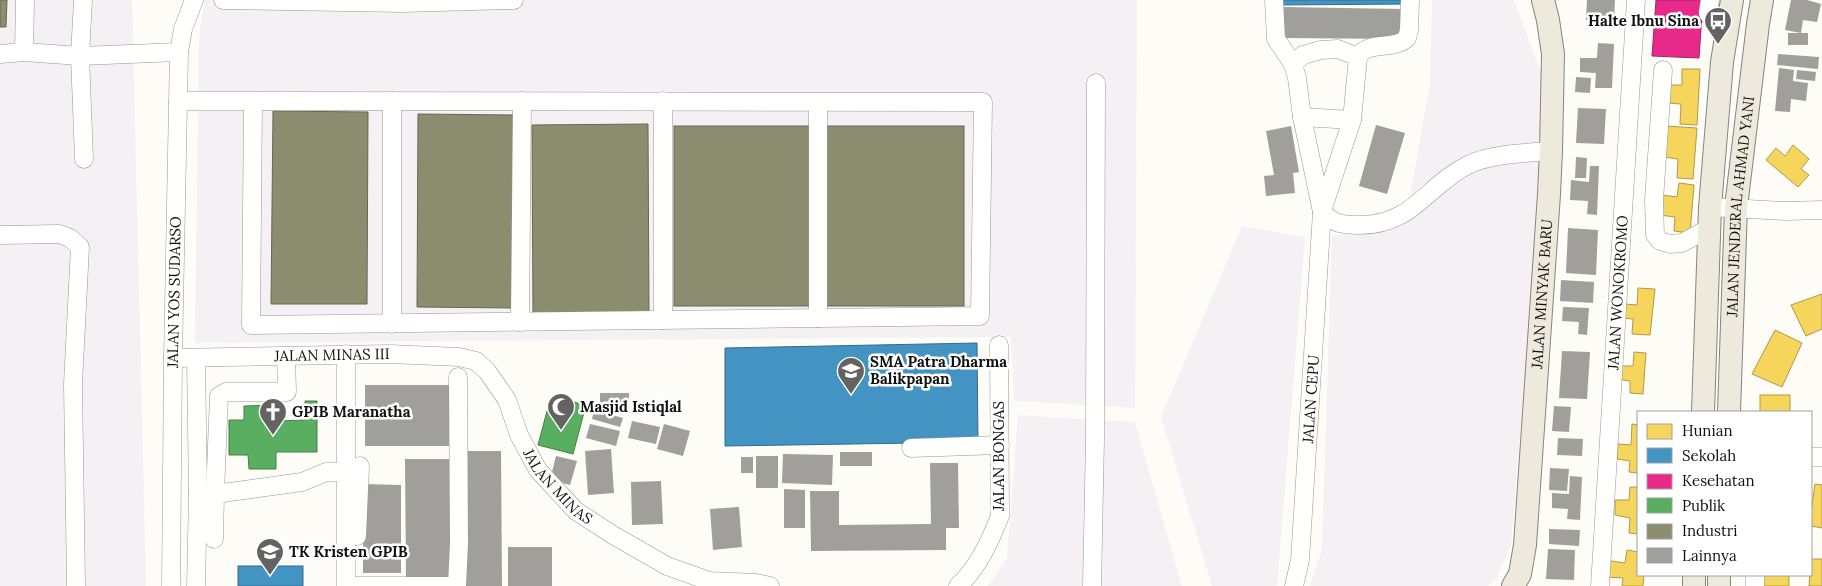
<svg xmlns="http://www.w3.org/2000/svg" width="1822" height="586" font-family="Lora,serif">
  <rect width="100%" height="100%" fill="#fdfcf7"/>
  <g fill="#f5f0f3">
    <path d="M0 0H132L146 586H0Z"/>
    <path d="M204 0H1137L1135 408 1014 401 1011 337 195 343 199 38Z"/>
    <path d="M1432 0H1514L1548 92 1511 546 1496 579 1488 586H1310L1322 549 1332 236 1405 224 1430 84Z"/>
    <path d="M1242 226 1305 237 1277 586H1212L1161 417Z"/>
    <path d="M1018 415 1135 422 1182 586H988L1007 558Z"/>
  </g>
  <g fill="#f6d55c" stroke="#b19a46">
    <path d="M1682 69H1700L1697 125 1680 124 1681 104 1667 103V85H1682Z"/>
    <path d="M1666 126 1697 128 1693 179 1677 178 1678 159 1664 157Z"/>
    <path d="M1793 145 1809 159 1801 169 1809 175 1798 187 1766 160 1776 148 1785 156Z"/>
    <path d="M1679 183 1694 185 1690 233 1674 231 1675 217 1660 215 1662 195 1677 197Z"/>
    <path d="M1638 288 1655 289 1650 335 1632 334 1633 319 1623 318 1625 304 1637 305Z"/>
    <path d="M1822 294V329L1806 336 1791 305Z"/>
    <path d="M1775 330 1802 343 1782 387 1752 374Z"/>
    <path d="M1634 352 1646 353 1643 394 1630 393V381L1616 379 1618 366H1633Z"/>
    <rect x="1760" y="395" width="30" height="17"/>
    <path d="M1632 424 1638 425V473L1629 472 1630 461 1617 459 1618 444 1631 445Z"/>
    <path d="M1815 484 1822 485V528L1811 526V512Z"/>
    <path d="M1630 487H1638V534L1629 533 1630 518 1615 515V500H1629Z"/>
    <path d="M1627 550 1638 552V575H1644L1643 586H1622L1623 578 1603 577 1605 560 1625 563Z"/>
    <path d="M1811 559H1822V586H1809Z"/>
    <path d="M1761 575H1789V586H1760Z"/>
  </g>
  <g fill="#4393c3" stroke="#346c8e">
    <path d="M1278 0H1409V4L1278 5Z"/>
    <path d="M977 343 978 442 725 446V348Z"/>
    <rect x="238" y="566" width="65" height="20"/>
  </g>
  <path fill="#e7298a" stroke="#a72266" d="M1656 0H1703L1699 58 1652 56Z"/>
  <g fill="#5aae61" stroke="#447f49">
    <path d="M305 401H317V452H276V469H249L248 455H229V420H244V406L278 405V421L305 420Z"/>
    <path d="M569 401 586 405 573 454 538 445 547 411 566 416Z"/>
  </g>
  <g fill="#8c8c6e" stroke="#676752">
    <path d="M0 0H7L6 27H0Z"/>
    <path d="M273 111 368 112 367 304H271Z"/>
    <path d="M418 114 513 115 512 308 417 307Z"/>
    <path d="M648 124 649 314 533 315 532 125Z"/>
    <rect x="674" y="126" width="138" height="180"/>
    <rect x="826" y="126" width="138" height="180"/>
  </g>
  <g fill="#a19f9c">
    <path d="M1587 0H1615L1614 21 1586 20Z"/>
    <path d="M1791 0H1807L1821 4 1817 22 1803 20 1801 33 1785 30Z"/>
    <path d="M1284 7 1402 9V39L1284 38Z"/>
    <rect x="1788" y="33" width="20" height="12"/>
    <path d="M1598 43 1614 44 1612 88H1595L1596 73 1580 72V58H1597Z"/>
    <path d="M1778 54 1819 57 1818 69 1777 65Z"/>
    <path d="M1779 68 1794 70 1793 81 1808 83 1806 101 1791 99 1790 112 1775 111Z"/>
    <path d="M1797 70 1816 72 1815 81 1796 79Z"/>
    <path d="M1576 77 1591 78 1590 93 1575 92Z"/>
    <path d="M1578 108 1606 109 1604 144 1576 143Z"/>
    <path d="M1376 125 1405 133 1387 194 1359 186Z"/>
    <path d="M1291 126 1299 172 1293 173 1295 193 1266 196 1264 176 1274 175 1266 131Z"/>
    <path d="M1576 157 1587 158 1586 178H1575Z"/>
    <path d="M1590 166H1599L1597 215 1587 214 1588 201 1570 200 1571 180 1589 182Z"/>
    <path d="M1568 228 1598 230 1596 275 1566 273Z"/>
    <path d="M1561 280 1594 282 1593 303 1560 301Z"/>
    <path d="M1563 307 1589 308 1587 335 1578 334 1579 322 1562 321Z"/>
    <path d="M1562 351 1590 352 1587 399 1559 398Z"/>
    <rect x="365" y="385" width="84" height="61"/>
    <rect x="600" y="393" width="29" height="17"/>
    <path d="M1554 406 1571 407 1569 432 1552 431Z"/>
    <path d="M594 410 623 418 620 427 592 419Z"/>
    <path d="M632 421 660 427 656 444 628 438Z"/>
    <path d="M590 424 620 431 616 446 586 438Z"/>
    <path d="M664 424 690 431 683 456 657 449Z"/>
    <path d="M1558 438 1583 439 1582 456 1557 455Z"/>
    <path d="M611 449 614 493 588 495 585 451Z"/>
    <path d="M462 451H501L502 586H461Z"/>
    <rect x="840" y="452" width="32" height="14"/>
    <path d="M783 454 833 455 832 485 782 483Z"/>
    <path d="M556 456 577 461 570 485 550 480Z"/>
    <rect x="756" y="456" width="22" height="32"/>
    <rect x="741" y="457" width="12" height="16"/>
    <path d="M405 459H450L451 577H406Z"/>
    <path d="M930 463H958L959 528H946V550L811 551 810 491H839V525L931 524Z"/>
    <path d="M1550 468 1569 469 1567 491 1549 490Z"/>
    <path d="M1570 476 1582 477 1580 520 1567 519 1568 509 1552 508V493L1569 494Z"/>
    <path d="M661 481 663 524 632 525 631 482Z"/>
    <path d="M363 484 401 485V573H363Z"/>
    <path d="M784 489 805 490V528H784Z"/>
    <path d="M739 507 742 547 713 550 710 509Z"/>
    <path d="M1549 529 1580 530 1579 546 1549 544Z"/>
    <rect x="508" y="547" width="44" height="39"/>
    <path d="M1548 549 1575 550 1574 580 1546 579Z"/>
  </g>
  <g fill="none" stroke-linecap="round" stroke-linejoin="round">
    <defs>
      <g id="minor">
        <path d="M83 0 80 56 84 159"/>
        <path d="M223 0 402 3 514 0"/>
        <path d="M1274 0 1276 39 1293 64 1297 78 1302 117 1322 212 1300 560 1294 586"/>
        <path d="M1710 0 1708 13 1711 17 1729 21"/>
        <path d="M24 52 25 0"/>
        <path d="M0 54 24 52 80 56 179 52"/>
        <path d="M1293 64 1303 55 1321 50 1338 49 1358 57"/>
        <path d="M1663 70 1654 200 1655 235 1660 241 1670 244 1682 243 1709 228"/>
        <path d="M178 101H253L983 102 980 316 251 325 253 101"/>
        <path d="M392 101V324"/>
        <path d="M818 102V318"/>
        <path d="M1302 117 1352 120"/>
        <path d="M1710 207 1786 211 1822 210"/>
        <path d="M1322 211 1352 120 1358 57C1368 40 1394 51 1407 38L1409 30 1410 0"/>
        <path d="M1322 212C1334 224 1342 225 1360 225 1413 225 1426 186 1468 165 1490 154 1526 153 1551 151"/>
        <path d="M0 235 59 234 70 238 80 247 73 384 76 586"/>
        <path d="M663 320V101"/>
        <path d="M520 322 522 101"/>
        <path id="s1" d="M173 358 390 354 459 357 476 361 487 371 507 400 519 435 538 470 576 511 613 535 667 566 709 581 756 583 770 586"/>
        <path d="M196 358 198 494 196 586"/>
        <path d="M911 448 1000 445"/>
        <path d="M1811 457H1822"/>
        <path d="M198 494H215L219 396 226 392H287L286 356"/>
        <path d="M357 536 360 466"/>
        <path d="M214 539 215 494 302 482 326 472H346"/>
        <path id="s2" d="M171 586 173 358 179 52 183 29 194 0"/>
        <path d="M346 586V354"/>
        <path d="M356 586H457"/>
        <path d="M457 586 459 543 458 377"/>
        <path d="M958 586C978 568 990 541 1000 516L999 345"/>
        <path d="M1092 586 1095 439 1096 83"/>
        <path id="s3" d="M1600 586 1636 0"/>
        <path d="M1755 586V575"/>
      </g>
      <g id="major">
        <path d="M1703 412 1710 207 1722 62 1732 0"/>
        <path id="s4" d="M1729 412 1736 207 1758 24 1762 0"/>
        <path id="s5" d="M1513 586 1520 574 1525 545 1549 194 1551 151 1553 54 1548 20 1543 0"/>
        <path d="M1694 586V575"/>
        <path d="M1719 586V575"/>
      </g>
    </defs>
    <use href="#minor" stroke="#979795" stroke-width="19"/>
    <use href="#major" stroke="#858482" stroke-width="24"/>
    <use href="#minor" stroke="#fffffe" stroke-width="18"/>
    <use href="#major" stroke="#ede9dc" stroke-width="22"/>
  </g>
  <defs>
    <symbol id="bus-pin" viewBox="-11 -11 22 30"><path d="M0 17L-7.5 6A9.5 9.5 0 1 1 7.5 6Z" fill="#646362" stroke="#fff"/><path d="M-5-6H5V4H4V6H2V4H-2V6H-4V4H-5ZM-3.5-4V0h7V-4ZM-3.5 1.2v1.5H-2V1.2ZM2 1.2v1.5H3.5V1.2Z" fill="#fff"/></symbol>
    <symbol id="school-pin" viewBox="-11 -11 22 30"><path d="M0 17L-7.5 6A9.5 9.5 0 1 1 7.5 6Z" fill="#646362" stroke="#fff"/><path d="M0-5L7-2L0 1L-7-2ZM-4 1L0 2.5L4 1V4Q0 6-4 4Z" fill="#fff"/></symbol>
    <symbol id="mosque-pin" viewBox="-11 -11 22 30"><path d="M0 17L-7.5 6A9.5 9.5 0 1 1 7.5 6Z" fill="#646362" stroke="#fff"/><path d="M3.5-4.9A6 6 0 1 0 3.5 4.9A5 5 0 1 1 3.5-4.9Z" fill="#fff"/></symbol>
    <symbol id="church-pin" viewBox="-11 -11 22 30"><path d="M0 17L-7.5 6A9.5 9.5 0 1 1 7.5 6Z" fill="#646362" stroke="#fff"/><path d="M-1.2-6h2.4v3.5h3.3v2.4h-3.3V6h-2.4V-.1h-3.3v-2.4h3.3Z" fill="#fff"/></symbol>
  </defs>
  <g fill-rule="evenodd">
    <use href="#bus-pin" x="1702" y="5" width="32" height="43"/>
    <use href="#school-pin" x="835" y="355" width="32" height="43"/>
    <use href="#mosque-pin" x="545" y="391" width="32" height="43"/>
    <use href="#church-pin" x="257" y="396" width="32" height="43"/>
    <use href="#school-pin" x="254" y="536" width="32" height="43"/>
  </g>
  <g text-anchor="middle" stroke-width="5" stroke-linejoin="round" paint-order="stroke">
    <g font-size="15" font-weight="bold" fill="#111" stroke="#fff" text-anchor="start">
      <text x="1699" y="26" text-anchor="end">Halte Ibnu Sina</text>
      <text x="870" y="367">SMA Patra Dharma<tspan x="870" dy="17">Balikpapan</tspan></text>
      <text x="580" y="412">Masjid Istiqlal</text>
      <text x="292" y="417">GPIB Maranatha</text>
      <text x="289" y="557">TK Kristen GPIB</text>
    </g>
    <g font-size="15" fill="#111" stroke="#fff">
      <text dy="5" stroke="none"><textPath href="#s4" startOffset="206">JALAN JENDERAL AHMAD YANI</textPath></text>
      <text dy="5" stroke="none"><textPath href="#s2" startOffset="294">JALAN YOS SUDARSO</textPath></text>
      <text dy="5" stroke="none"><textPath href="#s3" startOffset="294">JALAN WONOKROMO</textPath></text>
      <text dy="5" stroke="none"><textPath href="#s5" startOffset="295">JALAN MINYAK BARU</textPath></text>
      <text dy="5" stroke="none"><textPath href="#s1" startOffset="159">JALAN MINAS III</textPath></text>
      <text transform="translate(1311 399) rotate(-86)" y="5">JALAN CEPU</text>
      <text transform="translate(999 456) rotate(-90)" y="5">JALAN BONGAS</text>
      <text dy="5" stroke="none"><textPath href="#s1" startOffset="456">JALAN MINAS</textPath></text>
    </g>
  </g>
  <rect x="1637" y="411" width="175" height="165" fill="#ffffff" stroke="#a0a0a0"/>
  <rect x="1647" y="424" width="25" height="15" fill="#f6d55c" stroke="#a0a0a0"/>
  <text x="1682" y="436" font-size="15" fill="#111111">Hunian</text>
  <rect x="1647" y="448" width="25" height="15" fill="#4393c3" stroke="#a0a0a0"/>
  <text x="1682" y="461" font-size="15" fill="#111111">Sekolah</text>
  <rect x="1647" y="474" width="25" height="15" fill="#e7298a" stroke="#a0a0a0"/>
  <text x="1682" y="486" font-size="15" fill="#111111">Kesehatan</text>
  <rect x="1647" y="498" width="25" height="15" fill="#5aae61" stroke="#a0a0a0"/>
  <text x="1682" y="511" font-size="15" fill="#111111">Publik</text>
  <rect x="1647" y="524" width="25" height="15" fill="#8c8c6e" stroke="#a0a0a0"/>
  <text x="1682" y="536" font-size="15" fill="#111111">Industri</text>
  <rect x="1647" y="548" width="25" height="15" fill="#a19f9c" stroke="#a0a0a0"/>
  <text x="1682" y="561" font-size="15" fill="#111111">Lainnya</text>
</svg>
